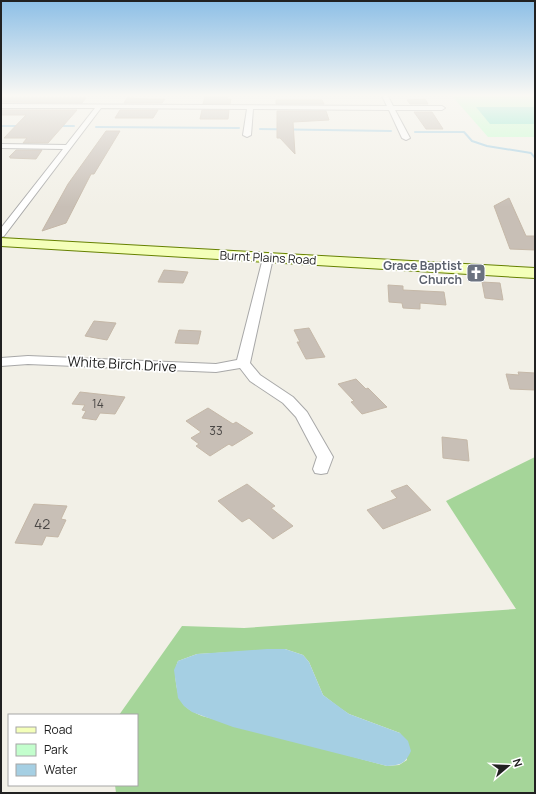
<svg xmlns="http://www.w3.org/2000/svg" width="536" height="794" font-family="Manrope,sans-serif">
  <rect width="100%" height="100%" fill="#f2f0e7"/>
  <path fill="#a5d599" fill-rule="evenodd" d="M535 457V793H116L115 785H137V715H119L182 626 244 628 516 609 446 501ZM285 649 303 655 309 662 323 695 340 708 349 714 400 733 407 760 399 765 387 766 202 716C183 708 179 702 176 683 175 674 175 669 178 661L197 654Z"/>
  <path fill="#c3fecd" d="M452 96H535V137H488Z"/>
  <path fill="#80e7c9" d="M476 107H535V124H490Z"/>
  <path fill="#a5cfe3" d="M267 649H285L303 655 309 662 323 695 349 714 400 733 408 741 411 751C405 764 401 765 387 766L233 727 192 712 184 706 178 698 174 670 178 661 197 654Z"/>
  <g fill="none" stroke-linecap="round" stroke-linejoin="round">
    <g stroke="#a5cfe3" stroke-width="2">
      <path d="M1 126H21"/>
      <path d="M58 126H74"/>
      <path d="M96 127 239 128"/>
      <path d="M260 129 391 131"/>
      <path d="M415 132H464L472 141 487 146 531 153 535 158"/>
    </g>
  </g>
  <g fill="#c8bfb6" stroke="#c5b8a8">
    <path d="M205 97H227V99H231L230 104H203Z"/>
    <path d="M1 98H86L82 103 1 102Z"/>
    <path d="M127 98 149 99H165L162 103H124Z"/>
    <path d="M425 99 428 104H410L407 100Z"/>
    <path d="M276 100H322L324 104H276Z"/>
    <path d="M1 110H77L48 143H23L27 138H4L26 115H1Z"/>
    <path d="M120 110H158L153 118H115Z"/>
    <path d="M202 110H229L228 119H200Z"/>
    <path d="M277 111H326L329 120 293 122 295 154 280 138H277Z"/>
    <path d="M414 112H432L443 129H426Z"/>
    <path d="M106 131H120L94 174H91L66 223 42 231 68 184Z"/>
    <path d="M16 150H42L36 159 10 158 11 157H9Z"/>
    <path d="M509 198 526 236H535V250L510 249 494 206Z"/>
    <path d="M164 270 188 272 183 283 158 282Z"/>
    <path d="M482 282 500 283 503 300 485 298Z"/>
    <path d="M388 285 403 286V290L444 292 446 305 420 303V309L403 308 402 303 389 302Z"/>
    <path d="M94 321 116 323 107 340 85 336Z"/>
    <path d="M309 328 325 357 306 359 297 342H300L294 330Z"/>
    <path d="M179 330 201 331 198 344 175 343Z"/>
    <path d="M518 372 535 373V390L510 389 506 374 519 375Z"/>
    <path d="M356 379 366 389 368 388 387 407 362 414 351 402 354 401 338 384Z"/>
    <path d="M80 392 125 397 115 414 100 413 96 420 82 418 86 411 82 410 85 405 72 404Z"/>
    <path d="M208 408 233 424 236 422 253 433 232 446 229 444 210 456 196 446 199 444 191 438 201 432 186 421Z"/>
    <path d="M442 437 467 440 469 461 443 458Z"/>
    <path d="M247 484 275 506 271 508 293 526 273 539 249 518 242 522 218 501Z"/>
    <path d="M407 485 431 510 383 529 367 510 397 498 391 491Z"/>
    <path d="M34 504 67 506 61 519 66 520 58 537 46 536 42 545 15 543Z"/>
  </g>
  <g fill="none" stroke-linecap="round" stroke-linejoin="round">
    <defs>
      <g id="street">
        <path d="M382 96H388L393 106H442L445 108 442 110H395L410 138 406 140 402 138 389 110 253 109 251 135 247 137 243 135 247 109 101 108 4 236 1 237V228L63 149 1 148V144L66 145 95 108H1V104L387 106Z"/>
        <path d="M268 255 273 258 250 363 260 375 293 397 307 412 333 457 327 473 321 474 315 473 313 469 317 457 296 417 283 403 250 381 240 368 216 372 28 364 1 366V358L28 356 216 364 237 360 263 258Z"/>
      </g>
      <path id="secondary" d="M1 238 535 268V278L1 246Z"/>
    </defs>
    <use href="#street" stroke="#a8a8a8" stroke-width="2"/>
    <use href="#secondary" stroke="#668100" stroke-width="2"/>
    <use href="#street" fill="#fff" fill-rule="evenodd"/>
    <use href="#secondary" fill="#f4ffb9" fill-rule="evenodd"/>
  </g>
  <linearGradient id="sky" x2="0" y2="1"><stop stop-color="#8dbfe6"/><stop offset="0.46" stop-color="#f9f8f4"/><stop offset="1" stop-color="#f9f8f4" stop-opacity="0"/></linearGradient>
  <rect width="536" height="207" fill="url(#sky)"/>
  <defs>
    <symbol id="church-square" viewBox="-11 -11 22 22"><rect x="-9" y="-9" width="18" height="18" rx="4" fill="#6b7280" stroke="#fff"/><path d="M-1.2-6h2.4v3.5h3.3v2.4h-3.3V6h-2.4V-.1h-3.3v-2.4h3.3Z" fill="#fff"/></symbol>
  </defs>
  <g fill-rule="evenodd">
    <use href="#church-square" x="465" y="262" width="22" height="22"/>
  </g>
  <g text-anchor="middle" stroke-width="3.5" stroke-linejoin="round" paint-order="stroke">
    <g font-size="12" fill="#212121" stroke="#fff">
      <text transform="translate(268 258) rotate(3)" y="4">Burnt Plains Road</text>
    </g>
    <g font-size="12" font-weight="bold" fill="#5b616d" stroke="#fff" text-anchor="end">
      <text x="462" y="270">Grace Baptist<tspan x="462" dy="14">Church</tspan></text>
    </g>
    <g font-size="12" fill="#4b4846">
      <text x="98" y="408">14</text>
      <text x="216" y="435">33</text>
    </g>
    <g font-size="14" fill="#212121" stroke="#fff">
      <text transform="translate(122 364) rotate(3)" y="5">White Birch Drive</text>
    </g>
    <g font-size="14" fill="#4b4846">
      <text x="42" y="529">42</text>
    </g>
  </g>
  <rect width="536" height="794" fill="none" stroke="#212121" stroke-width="4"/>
  <rect x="8" y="714" width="130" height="72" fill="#ffffff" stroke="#a6a6a6"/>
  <rect x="16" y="727" width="20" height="6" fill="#f4ffb9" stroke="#a6a6a6"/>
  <text x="44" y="734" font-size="12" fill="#212121">Road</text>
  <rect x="16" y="744" width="20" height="12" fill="#c3fecd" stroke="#a6a6a6"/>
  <text x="44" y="754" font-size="12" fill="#212121">Park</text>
  <rect x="16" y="764" width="20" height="12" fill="#a5cfe3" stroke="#a6a6a6"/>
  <text x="44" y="774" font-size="12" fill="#212121">Water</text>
  <g transform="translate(508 766) rotate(71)" stroke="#ffffff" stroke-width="3" paint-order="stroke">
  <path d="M0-3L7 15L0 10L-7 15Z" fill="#212121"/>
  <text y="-6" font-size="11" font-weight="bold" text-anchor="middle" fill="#212121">N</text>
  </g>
</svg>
